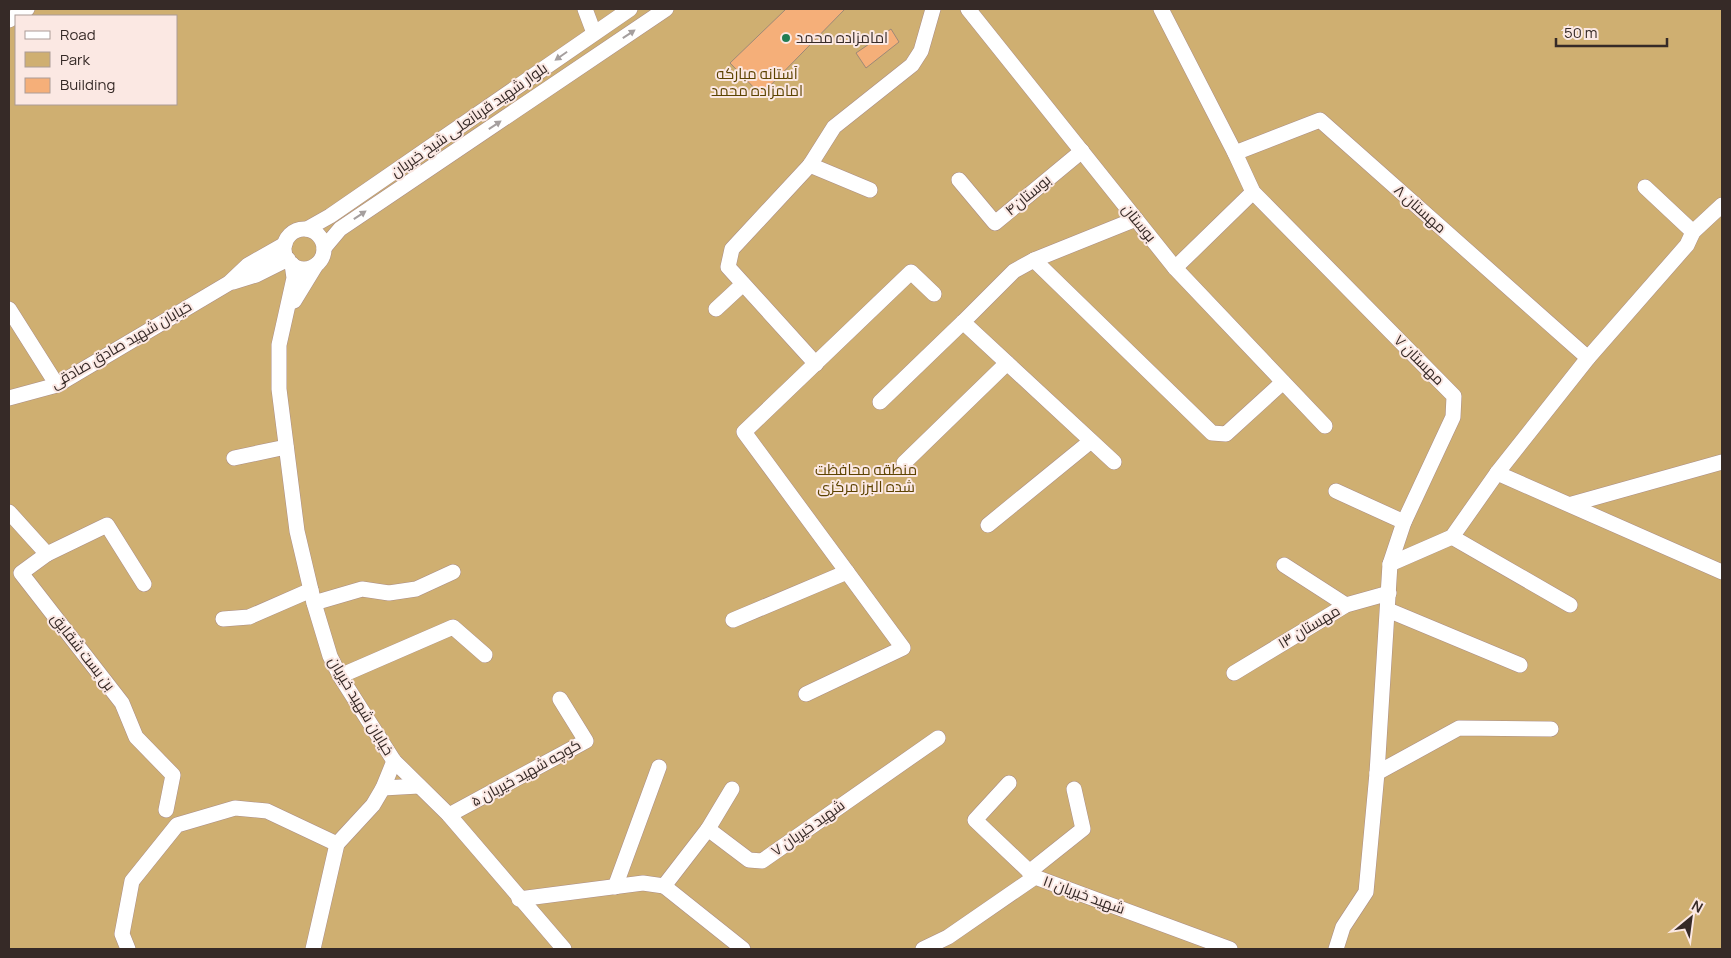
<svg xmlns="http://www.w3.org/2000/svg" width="1731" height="958" font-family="Manrope,Cairo,sans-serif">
  <rect width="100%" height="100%" fill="#f7d8d0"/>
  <path fill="#cfaf71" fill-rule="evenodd" d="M9 9H1722V949H9ZM16 16H176V104H16Z"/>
  <g fill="#f5af79" stroke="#9e8877">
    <path d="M786 9H845L761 95 730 63Z"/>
    <path d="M891 29 899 42 866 68 856 53Z"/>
  </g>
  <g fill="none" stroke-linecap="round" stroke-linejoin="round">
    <defs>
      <g id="minor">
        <path d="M585 9 594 33"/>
        <path d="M968 9 1175 268 1325 426"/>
        <path d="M1161 9 1235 153 1253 192 1454 396 1453 417 1404 522 1390 564 1377 773 1366 892 1343 927 1336 949"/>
        <path d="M9 20 27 9"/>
        <path d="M1235 153 1320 120 1588 358"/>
        <path d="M810 165 870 190"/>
        <path d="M959 180 995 223 1082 151"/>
        <path d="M1645 187 1693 232"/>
        <path d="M307 229 330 216 630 9"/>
        <circle cx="304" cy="249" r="20"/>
        <path d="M324 248 340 229 666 9"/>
        <path d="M1034 260 1212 433 1226 434 1283 382"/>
        <path d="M292 264 294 278 279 345V389L297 531 314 603 330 656 340 676 394 761 449 815 564 949"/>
        <path d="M1175 268 1253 192"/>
        <path d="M233 282 256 275 288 259"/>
        <path d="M294 301 316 265"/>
        <path d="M9 309 57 385"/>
        <path d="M716 309 743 284"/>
        <path d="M816 364 728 267 732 249 810 165 834 127 912 65 921 51 933 9"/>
        <path d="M9 398 57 385 229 283 248 265 285 244"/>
        <path d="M880 402 963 322"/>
        <path d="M234 458 286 447"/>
        <path d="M1114 462 963 322 1014 271 1034 260 1136 219"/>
        <path d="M904 463 1007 363"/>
        <path d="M1497 473 1722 572"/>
        <path d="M1336 491 1404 522"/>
        <path d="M1572 504 1722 462"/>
        <path d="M9 512 47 554 21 573 122 703 136 737 173 775 166 810"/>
        <path d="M988 525 1091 441"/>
        <path d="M1452 537 1570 605"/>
        <path d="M47 554 107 525 144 584"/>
        <path d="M1390 564 1452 537 1497 473 1588 358 1687 245 1693 232 1722 205"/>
        <path d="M1284 565 1346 605"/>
        <path d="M314 603 362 589 389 593 416 589 453 572"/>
        <path d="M1388 610 1520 665"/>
        <path d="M223 619 249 617 311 590"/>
        <path d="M733 620 847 572"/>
        <path d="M1234 673 1346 605 1389 593"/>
        <path d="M340 676 453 627 485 655"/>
        <path d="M806 694 903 648 744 432 911 272 934 294"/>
        <path d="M1377 773 1459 728 1551 729"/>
        <path d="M1009 783 975 820 1035 877"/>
        <path d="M383 788 419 786"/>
        <path d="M449 815 586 741 560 699"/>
        <path d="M708 829 732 789"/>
        <path d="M1029 872 1083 829 1074 789"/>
        <path d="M664 886 743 949"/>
        <path d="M615 887 659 767"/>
        <path d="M519 899 643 883 664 886 708 829 749 860 762 861 938 738"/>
        <path d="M128 949 122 934 132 881 177 825 235 808 267 811 337 844"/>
        <path d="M313 949 337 844 373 805 383 788 394 761"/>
        <path d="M923 949 948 937 1035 877 1230 949"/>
      </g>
    </defs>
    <use href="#minor" stroke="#aa8d86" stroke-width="16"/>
    <use href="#minor" stroke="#fff" stroke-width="15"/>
  </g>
  <defs><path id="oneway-solid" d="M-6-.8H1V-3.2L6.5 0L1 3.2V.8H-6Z" transform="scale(1.25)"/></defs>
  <g fill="#a59f9e">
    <use href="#oneway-solid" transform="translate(629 34) rotate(-34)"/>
    <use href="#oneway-solid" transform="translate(561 56) rotate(145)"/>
    <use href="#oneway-solid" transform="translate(495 125) rotate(-34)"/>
    <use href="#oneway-solid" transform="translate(360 215) rotate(-34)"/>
  </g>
  <circle fill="#217d53" stroke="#fbe8e3" stroke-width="2" cx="786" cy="38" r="5"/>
  <g text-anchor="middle" stroke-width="4" stroke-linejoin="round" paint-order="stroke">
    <g font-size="15" fill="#362a27" stroke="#fbe8e3" text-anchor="start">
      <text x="796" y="43">امامزاده محمد</text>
    </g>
    <g font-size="15" fill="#5d4300" stroke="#fbe8e3">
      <text x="757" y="79">آستانه مبارکه<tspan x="757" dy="17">امامزاده محمد</tspan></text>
      <text x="866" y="475">منطقه محافظت<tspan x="866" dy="17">شده البرز مرکزی</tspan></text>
    </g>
    <g font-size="15" fill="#362a27" stroke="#fbe8e3">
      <text transform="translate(469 120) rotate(-35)" y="5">بلوار شهید قربانعلی شیخ خیریان</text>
      <text transform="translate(1028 195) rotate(-40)" y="5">بوستان۴</text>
      <text transform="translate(1420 209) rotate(42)" y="5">مهستان ۸</text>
      <text transform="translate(1139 223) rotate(51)" y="5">بوستان</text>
      <text transform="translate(121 345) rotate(-30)" y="5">خیابان شهید صادق صادقی</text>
      <text transform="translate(1419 360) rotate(45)" y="5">مهستان ۷</text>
      <text transform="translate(1309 627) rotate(-31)" y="5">مهستان ۱۳</text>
      <text transform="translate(83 652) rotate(52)" y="5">بن بست شقایق</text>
      <text transform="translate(361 706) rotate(59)" y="5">خیابان شهید خیریان</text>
      <text transform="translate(526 773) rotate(-29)" y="5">کوچه شهید خیریان ۵</text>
      <text transform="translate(808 828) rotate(-35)" y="5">شهید خیریان ۷</text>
      <text transform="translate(1084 895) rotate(20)" y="5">شهید خیریان ۱۱</text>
    </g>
  </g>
  <rect width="1731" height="958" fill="none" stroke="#362a27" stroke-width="20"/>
  <rect x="15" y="15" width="162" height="90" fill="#fbe8e3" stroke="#ac9c98"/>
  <rect x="25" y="31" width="25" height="8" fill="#ffffff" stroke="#ac9c98"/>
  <text x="60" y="40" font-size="15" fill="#362a27">Road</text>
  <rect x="25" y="52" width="25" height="15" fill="#cfaf71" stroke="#ac9c98"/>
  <text x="60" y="65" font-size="15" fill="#362a27">Park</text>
  <rect x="25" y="78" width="25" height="15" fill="#f5af79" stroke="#ac9c98"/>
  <text x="60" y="90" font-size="15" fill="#362a27">Building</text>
  <g transform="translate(1691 918) rotate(29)" stroke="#fbe8e3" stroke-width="4" paint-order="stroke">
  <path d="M0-4L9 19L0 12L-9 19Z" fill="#362a27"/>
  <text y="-8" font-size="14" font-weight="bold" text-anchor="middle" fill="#362a27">N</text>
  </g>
  <path d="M1556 38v8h111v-8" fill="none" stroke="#362a27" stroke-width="2.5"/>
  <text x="1564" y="38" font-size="15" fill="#362a27" stroke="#fbe8e3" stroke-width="4" paint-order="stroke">50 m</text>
</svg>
